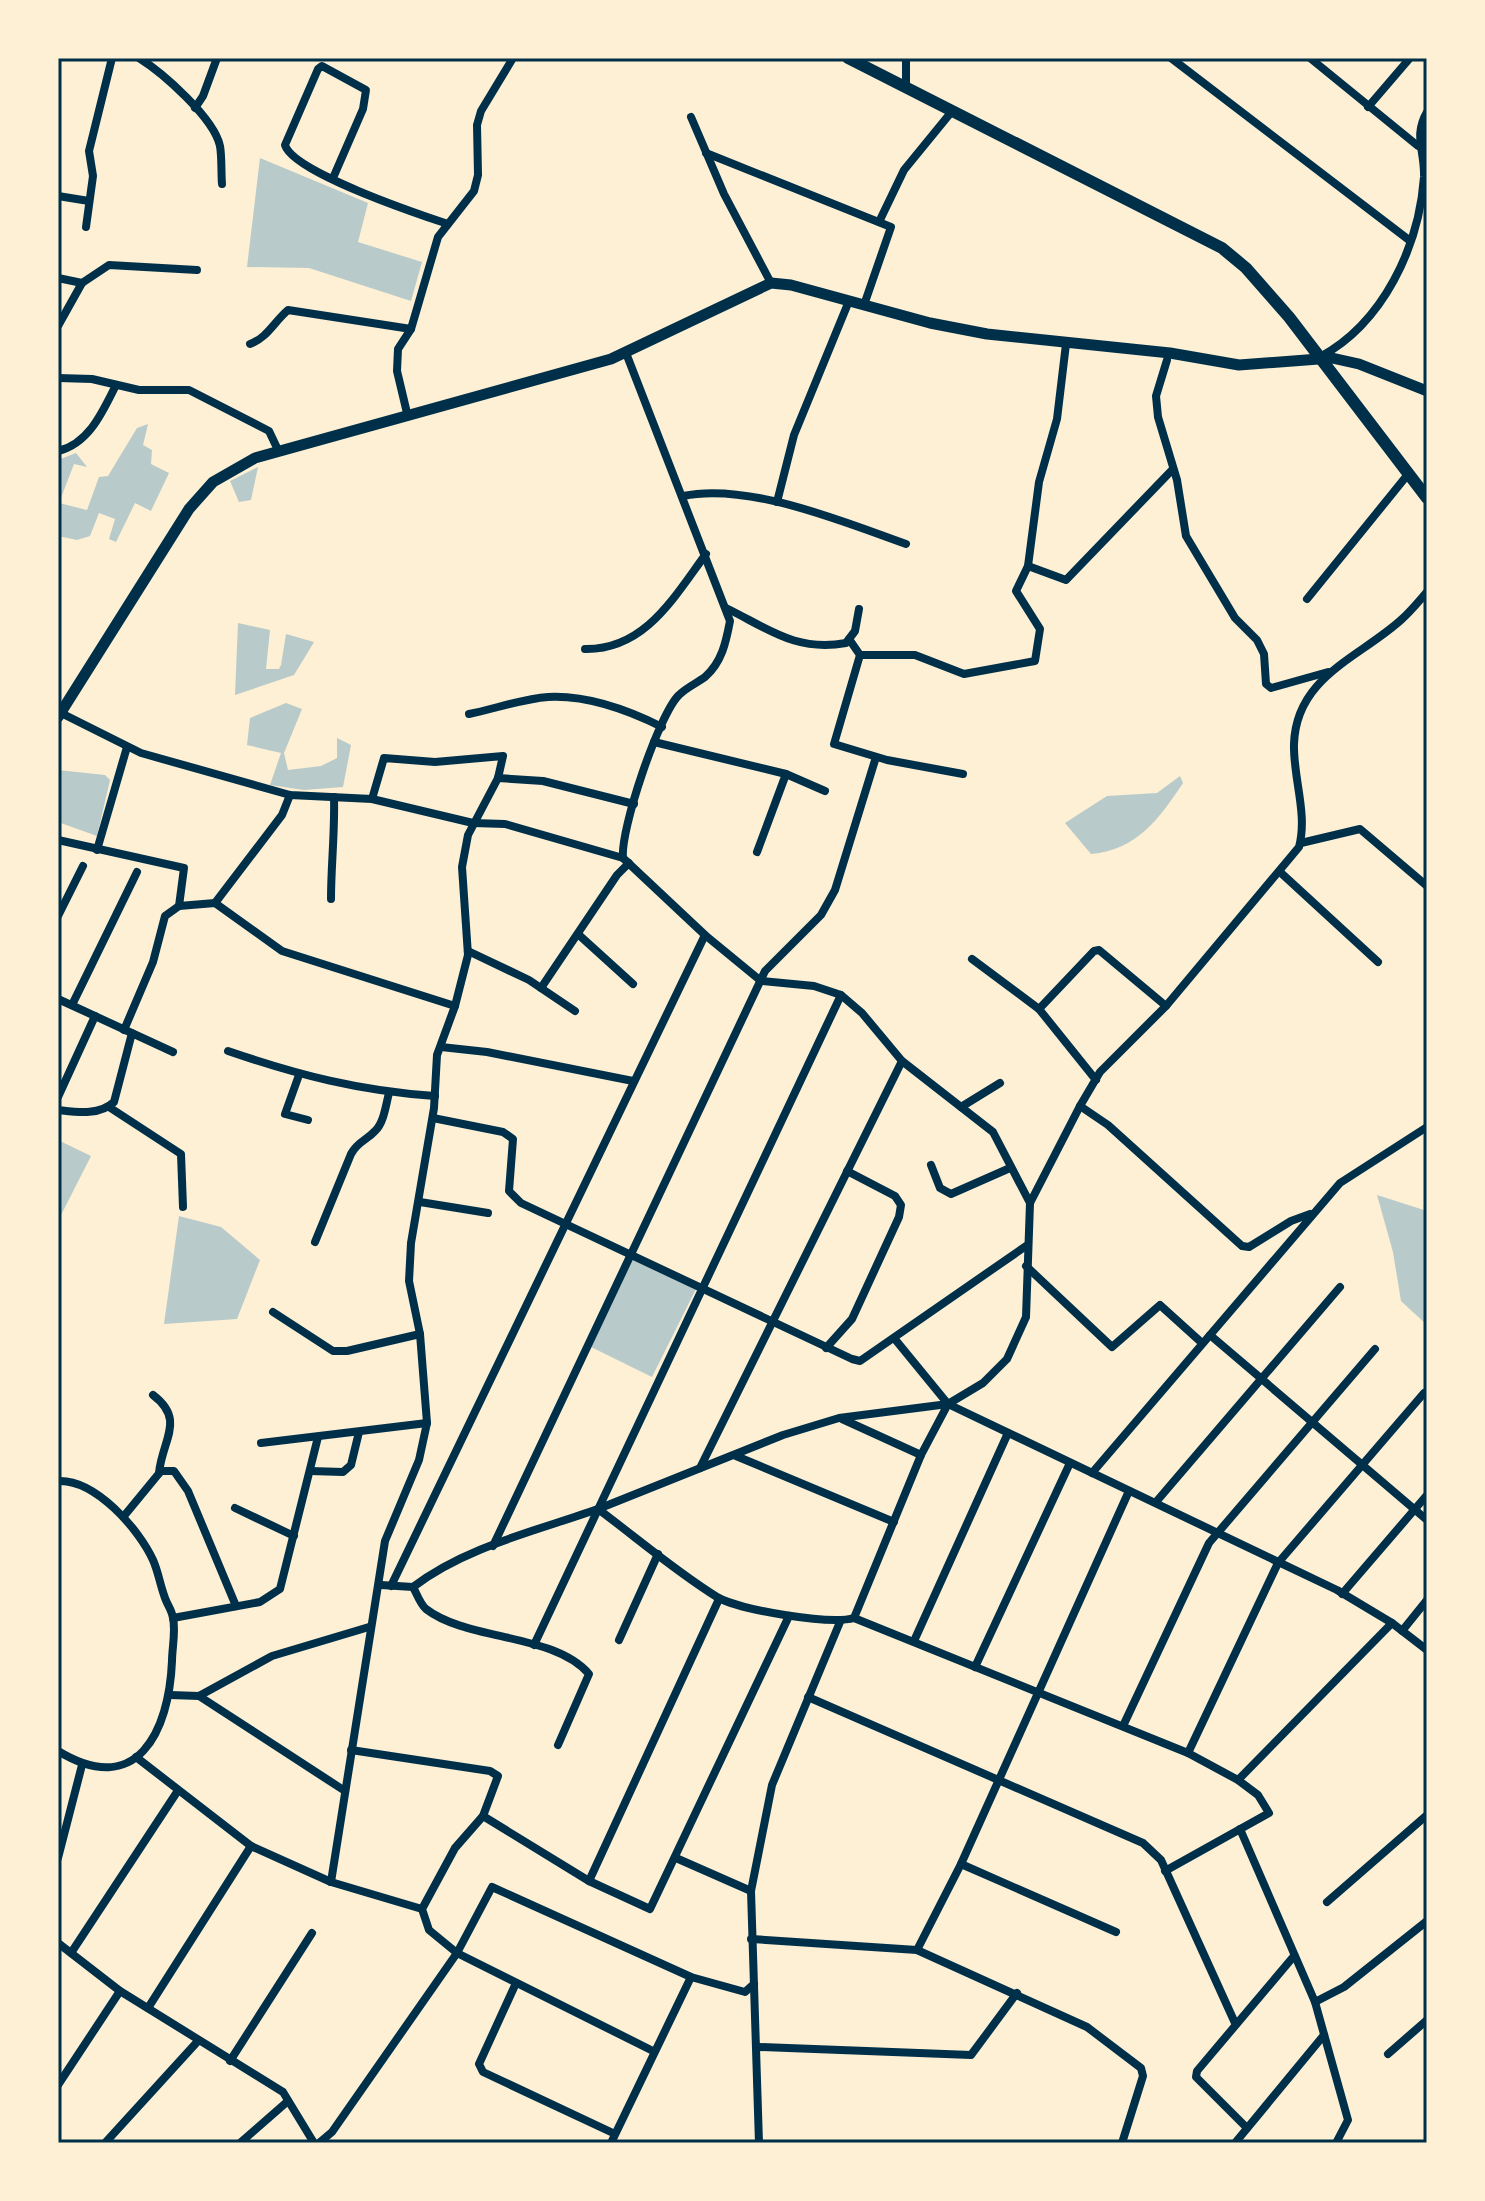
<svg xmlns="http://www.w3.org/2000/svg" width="1485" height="2201" font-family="'Roboto Serif',serif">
  <rect width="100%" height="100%" fill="#fdf0d5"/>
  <g fill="#b9caca">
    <path d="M260 158 368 203 358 242 422 262 411 301 309 268 247 267Z"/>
    <path d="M148 424 143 445 152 450 151 464 169 473 151 511 135 503 116 542 109 539 115 519 99 513 90 536 77 540 58 536V460L76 453 87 467 74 464 59 503 87 510 99 477 108 476 137 428Z"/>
    <path d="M258 467 251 500 239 502 230 481Z"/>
    <path d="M238 623 270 630 266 669H279L281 665 286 634 314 642 294 675 235 695Z"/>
    <path d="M286 703 302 709 284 753 288 770 321 766 337 758V738L351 745 343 787 304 790 270 785 281 753 247 745 250 718Z"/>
    <path d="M58 770 105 775 110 780 97 836 58 822Z"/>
    <path d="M1180 776 1183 783C1159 819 1137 850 1091 854L1065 823 1107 796 1157 793Z"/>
    <path d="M58 1140 91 1156 58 1221Z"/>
    <path d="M1377 1195 1427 1211V1325L1401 1301 1393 1252Z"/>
    <path d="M179 1216 221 1227 260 1260 237 1319 164 1324Z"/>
    <path d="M632 1258 696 1289 652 1377 589 1346Z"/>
  </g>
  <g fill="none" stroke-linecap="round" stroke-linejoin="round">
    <g stroke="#003049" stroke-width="8">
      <path d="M139 58C163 73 214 118 220 146 222 158 221 172 222 184"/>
      <path d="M1171 58 1409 240"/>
      <path d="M1310 58 1418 146"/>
      <path d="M906 87V58"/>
      <path d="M1368 107 1410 58"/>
      <path d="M195 108 203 96 217 58"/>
      <path d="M691 117 724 194 771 283"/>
      <path d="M706 153 891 227 864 305"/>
      <path d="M333 178 363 109 366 90 322 66 318 69 285 145C293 172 418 214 448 224"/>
      <path d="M58 196 89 201"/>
      <path d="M879 222 904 170 953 110"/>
      <path d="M86 227 93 176 89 151 112 58"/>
      <path d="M58 278 82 283 109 265 197 270"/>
      <path d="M58 326 82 283"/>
      <path d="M250 344C267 338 274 322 288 310L411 329"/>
      <path d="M626 353 730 621C726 642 722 662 705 677 697 683 687 687 679 695 659 714 620 830 623 858L705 935 761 981 814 986 841 995 862 1013 902 1061 993 1132 1030 1203"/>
      <path d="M1320 357C1383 323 1419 247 1424 177 1425 151 1413 136 1427 112"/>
      <path d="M1167 360 1156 396 1158 417 1177 480 1186 536 1235 618 1257 640 1264 654 1266 684 1271 688 1328 672"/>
      <path d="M58 378 92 379 139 390H189L269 431 278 450"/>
      <path d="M407 413 397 371 398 349 411 329 438 237 474 191 478 175 477 125 481 111 513 58"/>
      <path d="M58 451C89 444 103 411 116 385"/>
      <path d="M683 496C748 482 844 522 906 544"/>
      <path d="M777 502 794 435 849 301"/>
      <path d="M1028 566 1066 580 1173 469"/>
      <path d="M1307 599 1409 473"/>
      <path d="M726 608C769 629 796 652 846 643L855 631 859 609"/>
      <path d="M849 639 860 655 834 744 887 760 963 774"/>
      <path d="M585 649C645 650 674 597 706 554"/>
      <path d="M860 655H915L964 674 1035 661 1040 629 1016 591 1028 566 1039 482 1057 419 1066 344"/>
      <path d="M61 713 141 753 290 795 372 799 473 823 505 824 623 858"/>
      <path d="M469 714C494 709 522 699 548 697 586 695 628 710 662 727"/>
      <path d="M654 742 786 774 825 791"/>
      <path d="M498 778 543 781 634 804"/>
      <path d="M58 840 184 868 179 906"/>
      <path d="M1301 843 1360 829 1427 886"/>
      <path d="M97 850 127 747"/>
      <path d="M757 852 786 774"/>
      <path d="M1280 872 1378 962"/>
      <path d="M331 899C331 865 335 832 334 797"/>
      <path d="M215 903 282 815 290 795"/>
      <path d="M58 916 83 866"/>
      <path d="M579 935 633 984"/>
      <path d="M468 951 529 980 575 1011"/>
      <path d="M972 959 1039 1009 1096 1080"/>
      <path d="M541 988 617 875 629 863"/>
      <path d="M58 999 173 1052"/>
      <path d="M72 1005 137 872"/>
      <path d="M1039 1009 1094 951 1099 950 1166 1006"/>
      <path d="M124 1030 153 962 165 916 179 906 215 903 282 951 455 1006"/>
      <path d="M441 1047 487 1052 633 1081"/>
      <path d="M228 1051C298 1075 360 1091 435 1096"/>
      <path d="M299 1075 285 1114 308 1120"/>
      <path d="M58 1097 95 1016"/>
      <path d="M1080 1106 1108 1125 1242 1246 1249 1247 1291 1221 1310 1214"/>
      <path d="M109 1107 181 1154 183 1207"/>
      <path d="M961 1107 1000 1083"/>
      <path d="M58 1110C76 1112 99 1116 114 1102L132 1033"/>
      <path d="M433 1118 503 1132 513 1139 509 1191 521 1203 852 1359 860 1361 1026 1246"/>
      <path d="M931 1165 940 1188 951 1194 1010 1168"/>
      <path d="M420 1202 488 1213"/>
      <path d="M315 1242 351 1154C358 1141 366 1141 375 1131 384 1123 386 1104 389 1093"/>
      <path d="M1026 1266 1112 1347 1160 1305 1202 1343"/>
      <path d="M273 1312 333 1351H347L420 1334"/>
      <path d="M1210 1335 1427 1520"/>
      <path d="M894 1338 948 1404 1337 1590 1392 1623 1427 1650"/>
      <path d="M826 1348 852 1319 899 1217 901 1205 895 1196 847 1171"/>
      <path d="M153 1395C186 1420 162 1440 159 1473"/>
      <path d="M842 1419 921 1455"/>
      <path d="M261 1443 427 1423"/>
      <path d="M736 1456 894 1522"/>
      <path d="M700 1468 902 1061"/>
      <path d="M310 1471 343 1472 351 1465 359 1432"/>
      <path d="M1092 1473 1340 1183 1427 1127"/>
      <path d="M58 1481C95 1479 139 1529 153 1560 158 1571 160 1584 164 1595 166 1603 172 1610 173 1618 176 1631 172 1648 172 1661 169 1732 137 1799 58 1751"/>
      <path d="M1156 1502 1340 1287"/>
      <path d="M235 1508 294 1536"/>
      <path d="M598 1509 783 1435 839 1418 948 1404 983 1383 1007 1359 1026 1317 1030 1203 1080 1106 1100 1072 1166 1006 1299 847C1308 814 1293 778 1294 744 1296 676 1361 657 1402 619 1411 611 1419 601 1427 592"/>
      <path d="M124 1516 161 1471H174L188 1491 236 1606"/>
      <path d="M493 1546 765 971 821 915 835 890 876 757"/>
      <path d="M381 1585 413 1587C465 1547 536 1531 598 1509 637 1538 675 1571 717 1597 739 1610 830 1625 854 1618L1188 1753 1238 1780 1258 1795 1269 1813 1165 1871"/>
      <path d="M391 1586 705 935"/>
      <path d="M413 1587C417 1594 420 1604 426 1609 467 1641 554 1633 589 1674L558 1745"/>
      <path d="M1342 1594 1427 1495"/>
      <path d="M173 1618 260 1602 280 1589 318 1437"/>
      <path d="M854 1618 921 1455 948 1404"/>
      <path d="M1402 1631 1427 1600"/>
      <path d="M619 1640 658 1554"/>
      <path d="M914 1641 1008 1433"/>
      <path d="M534 1645 841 995"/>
      <path d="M975 1667 1070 1463"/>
      <path d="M170 1695 199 1696 272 1656 369 1627"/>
      <path d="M199 1696 345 1791"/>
      <path d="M808 1697 1143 1843 1161 1860 1235 2023"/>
      <path d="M1123 1726 1209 1543 1375 1349"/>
      <path d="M351 1750 490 1771 498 1776 483 1816 455 1848 422 1909 429 1930 457 1953 653 2051"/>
      <path d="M1188 1753 1278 1563 1424 1393"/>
      <path d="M136 1757 251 1846 331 1882 422 1909"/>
      <path d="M1238 1780 1392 1623"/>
      <path d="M483 1816 589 1881 650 1909 789 1616"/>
      <path d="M1240 1829 1315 2002 1348 2120 1336 2143"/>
      <path d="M58 1858 82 1765"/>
      <path d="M676 1858 751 1891"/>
      <path d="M961 1864 1116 1932"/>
      <path d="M589 1881 719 1599"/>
      <path d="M331 1882 385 1541 419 1460 427 1423 420 1334 409 1281 411 1243 434 1108 437 1055 455 1006 468 955 462 867 468 835 498 778 503 756 435 762 384 758 372 799"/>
      <path d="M1327 1902 1427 1815"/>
      <path d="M751 1939 917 1950 1087 2027 1141 2068 1143 2076 1122 2143"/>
      <path d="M58 1943 120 1991 283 2092 314 2143"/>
      <path d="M917 1950 961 1864 1129 1491"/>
      <path d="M71 1953 177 1792"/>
      <path d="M516 1983 479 2064 483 2072 613 2133"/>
      <path d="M1315 2002 1344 1987 1427 1921"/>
      <path d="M148 2008 251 1846"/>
      <path d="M759 2047 971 2055 1017 1993"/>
      <path d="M1388 2054 1427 2020"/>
      <path d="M230 2061 312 1933"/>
      <path d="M58 2085 120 1991"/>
      <path d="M1247 2128 1196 2077 1197 2071 1294 1956"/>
      <path d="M105 2143 198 2041"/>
      <path d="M240 2143 288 2101"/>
      <path d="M319 2143 332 2132 457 1953 492 1887 691 1977 745 1992 754 1984"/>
      <path d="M611 2143 691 1977"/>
      <path d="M759 2143 751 1891 772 1785 840 1622"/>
      <path d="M1235 2143 1324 2035"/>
    </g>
    <path stroke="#003049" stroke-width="11" d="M58 717 189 509 213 482 255 458 611 359 771 283 791 285 930 323 987 334 1170 353 1239 365 1332 358 1359 364 1427 391"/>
    <path stroke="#003049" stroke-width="12" d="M848 58 1222 248 1246 268 1289 317 1427 498"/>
  </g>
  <rect width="1485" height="2201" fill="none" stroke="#fdf0d5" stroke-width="120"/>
  <rect x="60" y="60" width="1365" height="2081" fill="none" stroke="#003049" stroke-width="3"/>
</svg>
